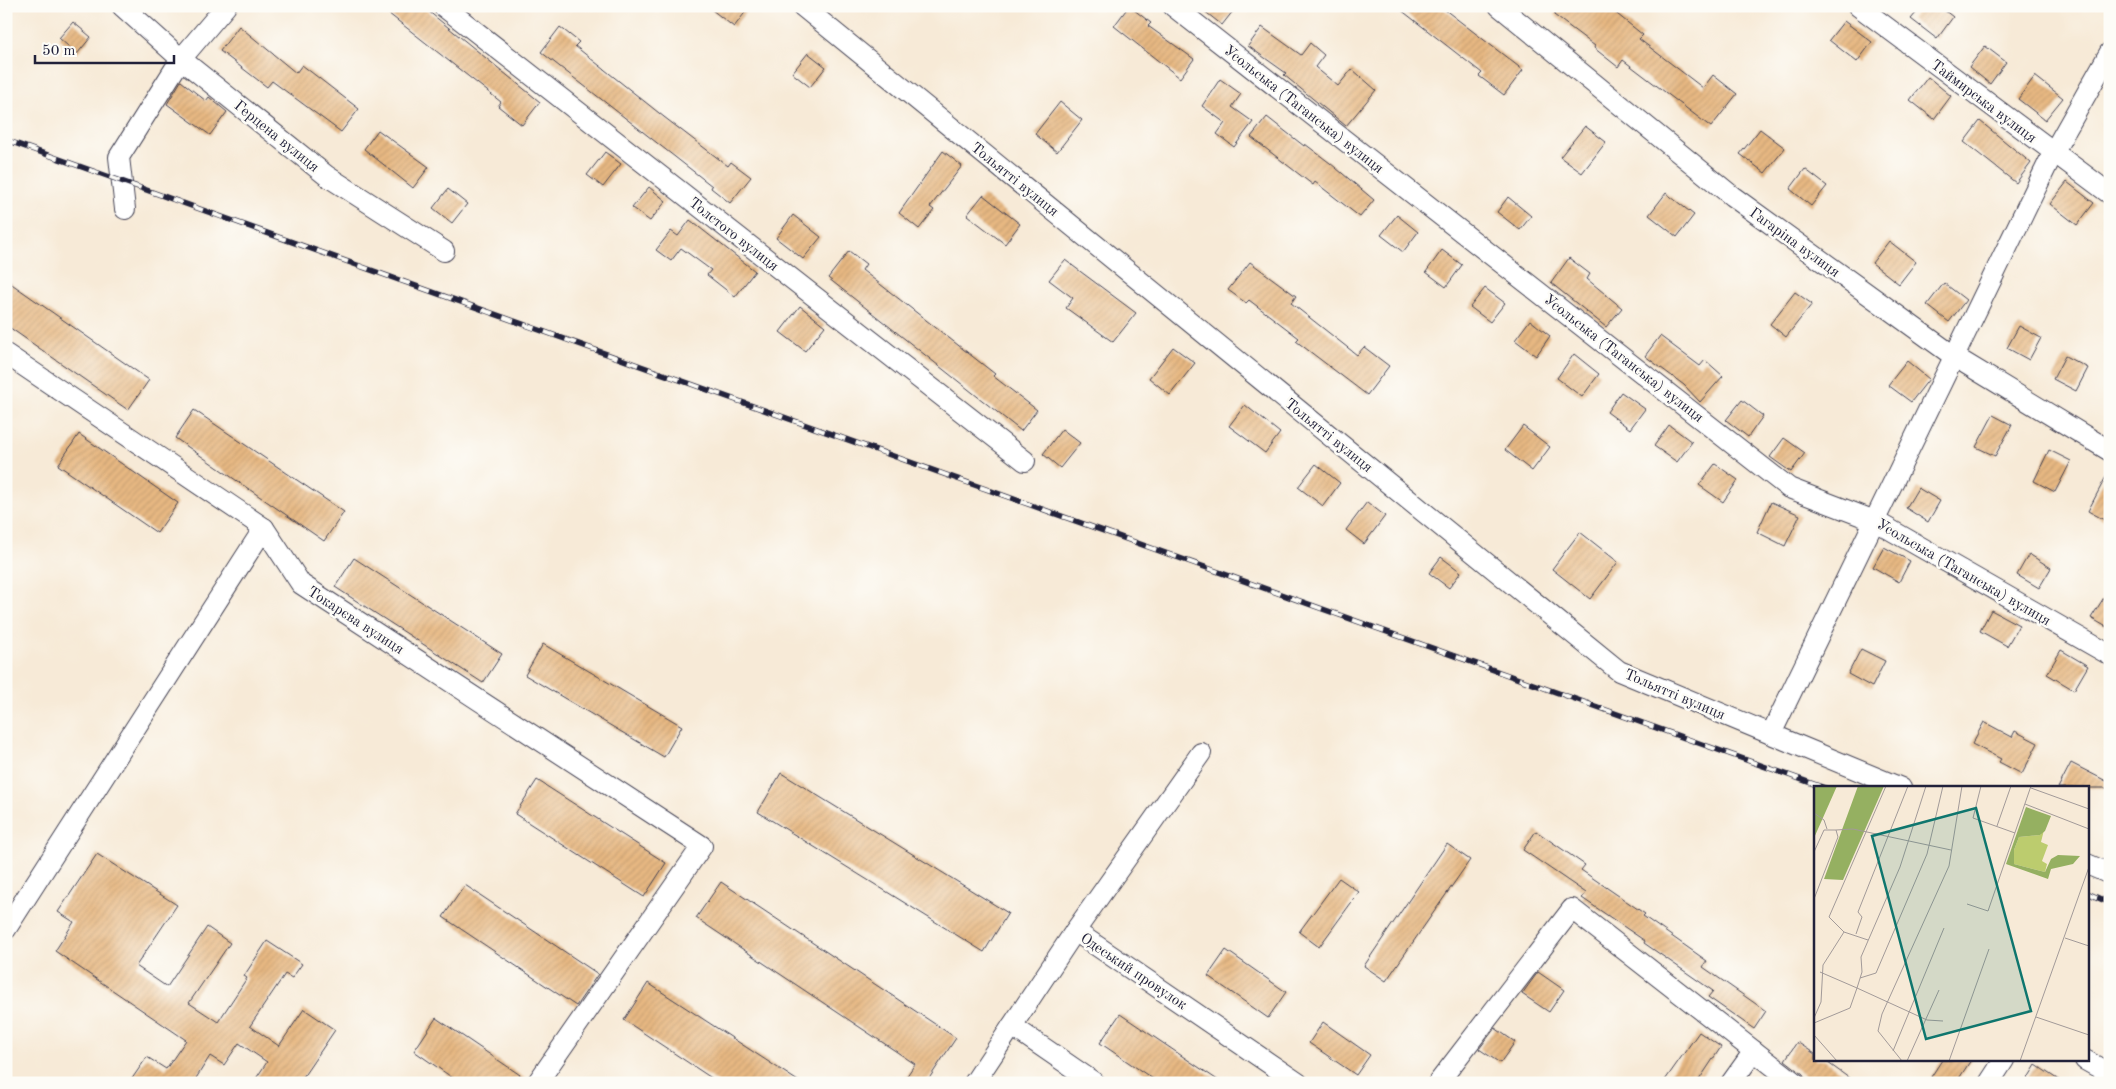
<svg xmlns="http://www.w3.org/2000/svg" width="2116" height="1089" font-family="'Old Standard TT',serif">
  <defs>
    <pattern id="building-hatch" width="6" height="6" patternUnits="userSpaceOnUse" patternTransform="scale(1.25)"><rect width="6" height="6" fill="#e7b882"/><path d="M-1 1l2-2M0 6l6-6M5 7l2-2" fill="none" stroke="#c69e71"/></pattern>
  </defs>
  <rect width="100%" height="100%" fill="#fdfcf7"/>
  <filter id="ink" filterUnits="userSpaceOnUse"><feTurbulence type="fractalNoise" baseFrequency=".02" numOctaves="2"/><feDisplacementMap in="SourceGraphic" scale="10" xChannelSelector="R" yChannelSelector="G"/><feConvolveMatrix kernelMatrix="1 2 1 2 8 2 1 2 1" color-interpolation-filters="sRGB"/></filter>
  <filter id="wash" filterUnits="userSpaceOnUse"><feTurbulence type="fractalNoise" baseFrequency=".0096" numOctaves="4" result="noise"/><feDisplacementMap in="SourceGraphic" scale="20" xChannelSelector="R" yChannelSelector="G"/><feGaussianBlur stdDeviation="1.12" result="paint"/><feColorMatrix in="noise" values="0 0 0 0 0 0 0 0 0 0 0 0 0 0 0 0 0 1.4 0 .05"/><feComposite in="paint" operator="in"/></filter>
  <g filter="url(#wash)">
    <rect width="100%" height="100%" fill="#f7ead7"/>
    <g id="blocks">
      <g fill="url(#building-hatch)">
        <path d="M379 6H422L540 102 522 125 498 106 501 102Z"/>
        <path d="M707 6H750L734 27Z"/>
        <path d="M1129 6 1151 23 1148 26 1194 59 1180 78 1114 26Z"/>
        <path d="M1198 6H1237L1222 25Z"/>
        <path d="M1396 6H1440L1523 70 1504 95 1479 76 1482 73Z"/>
        <path d="M1561 6H1607L1643 35 1639 39 1703 88 1713 75 1737 94 1711 127 1623 60 1618 67 1594 48 1595 46 1554 15Z"/>
        <path d="M1922 6H1939L1953 17 1937 39 1911 19Z"/>
        <path d="M1844 21 1872 42 1857 62 1829 40Z"/>
        <path d="M73 22 91 37 77 54 59 38Z"/>
        <path d="M239 26 296 73 302 65 359 109 341 132 272 81 267 87 220 51Z"/>
        <path d="M560 27 579 42 575 46 664 117 728 166 731 162 751 177 730 203 711 188 712 186 541 52Z"/>
        <path d="M1262 27 1301 55 1310 43 1324 55 1315 67 1338 86 1352 69 1376 90 1346 126 1284 75 1286 73 1248 46Z"/>
        <path d="M1985 46 2006 62 1990 84 1969 67Z"/>
        <path d="M808 53 826 67 810 87 792 73Z"/>
        <path d="M2035 76 2063 98 2045 120 2018 99Z"/>
        <path d="M1928 77 1951 96 1934 119 1910 100Z"/>
        <path d="M1220 79 1241 94 1232 107 1253 122 1234 147 1217 134 1225 123 1202 106Z"/>
        <path d="M181 81 206 101 209 97 227 112 210 135 167 104Z"/>
        <path d="M1060 102 1082 120 1057 152 1035 134Z"/>
        <path d="M1267 117 1304 146 1305 144 1330 163 1374 200 1360 217 1315 182 1313 185 1251 137Z"/>
        <path d="M1980 121 2031 163 2016 183 1964 142Z"/>
        <path d="M1585 126 1606 142 1582 173 1560 157Z"/>
        <path d="M1760 129 1785 148 1765 173 1740 154Z"/>
        <path d="M378 130 429 167 413 188 364 149Z"/>
        <path d="M943 151 962 166 930 207 934 210 919 229 899 213Z"/>
        <path d="M605 152 621 164 603 187 587 175Z"/>
        <path d="M1805 169 1827 186 1811 206 1790 189Z"/>
        <path d="M2067 182 2094 203 2077 225 2050 204Z"/>
        <path d="M649 187 666 201 650 221 632 208Z"/>
        <path d="M448 189 467 204 452 223 433 208Z"/>
        <path d="M1666 193 1694 215 1677 237 1649 215Z"/>
        <path d="M983 195 1020 224 1005 244 967 215Z"/>
        <path d="M1508 197 1531 216 1520 230 1497 212Z"/>
        <path d="M793 215 821 237 803 259 776 238Z"/>
        <path d="M1397 215 1418 232 1403 252 1381 235Z"/>
        <path d="M690 220 755 271 735 297 707 275 711 270 681 248 671 261 656 250 671 231 678 236Z"/>
        <path d="M1889 241 1916 262 1899 284 1872 263Z"/>
        <path d="M1442 250 1462 265 1446 287 1426 272Z"/>
        <path d="M849 251 866 264 862 270 995 374 993 376 1037 410 1021 431 828 278Z"/>
        <path d="M1569 258 1590 274 1587 279 1622 308 1606 327 1551 283Z"/>
        <path d="M1065 260 1136 313 1113 342 1066 308 1073 298 1049 280Z"/>
        <path d="M1250 262 1296 296 1291 303 1357 355 1364 347 1389 366 1367 395 1296 341 1299 338 1249 300 1246 303 1228 290Z"/>
        <path d="M6 280 149 380 128 410 6 325Z"/>
        <path d="M1944 283 1966 300 1949 322 1927 305Z"/>
        <path d="M1485 288 1505 303 1490 322 1470 307Z"/>
        <path d="M1795 292 1812 304 1786 337 1770 324Z"/>
        <path d="M800 306 825 326 805 351 780 332Z"/>
        <path d="M1530 320 1550 336 1536 356 1515 340Z"/>
        <path d="M2019 326 2041 338 2029 360 2007 348Z"/>
        <path d="M1660 336 1700 366 1705 360 1723 376 1700 402 1684 385 1645 356Z"/>
        <path d="M1173 347 1195 363 1170 395 1149 378Z"/>
        <path d="M1574 354 1599 374 1582 397 1557 378Z"/>
        <path d="M2065 356 2088 368 2076 391 2053 379Z"/>
        <path d="M1907 361 1929 379 1911 402 1888 385Z"/>
        <path d="M1621 392 1645 409 1630 429 1607 412Z"/>
        <path d="M1742 400 1763 416 1748 437 1726 420Z"/>
        <path d="M1245 405 1280 433 1265 453 1229 426Z"/>
        <path d="M194 410 344 512 324 541 175 438Z"/>
        <path d="M1993 415 2012 425 1995 456 1976 447Z"/>
        <path d="M1669 425 1692 442 1677 462 1654 446Z"/>
        <path d="M1523 426 1550 447 1532 471 1505 450Z"/>
        <path d="M1062 429 1080 443 1060 468 1043 454Z"/>
        <path d="M79 434 178 503 157 533 58 465Z"/>
        <path d="M1784 438 1805 453 1791 472 1770 457Z"/>
        <path d="M2049 450 2071 461 2055 492 2034 481Z"/>
        <path d="M1316 464 1340 483 1323 506 1298 487Z"/>
        <path d="M1715 464 1738 480 1723 502 1699 485Z"/>
        <path d="M2110 469V523L2088 511Z"/>
        <path d="M1918 488 1940 501 1928 522 1906 508Z"/>
        <path d="M1367 502 1385 516 1364 544 1346 530Z"/>
        <path d="M1771 502 1800 515 1785 546 1757 532Z"/>
        <path d="M1580 532 1618 562 1590 599 1552 569Z"/>
        <path d="M1884 547 1910 561 1899 582 1873 567Z"/>
        <path d="M2029 554 2051 568 2039 588 2017 575Z"/>
        <path d="M1441 557 1461 572 1449 588 1429 573Z"/>
        <path d="M354 558 502 654 483 683 335 587Z"/>
        <path d="M2110 588V629L2091 618Z"/>
        <path d="M1991 610 2019 625 2007 646 1980 631Z"/>
        <path d="M543 644 682 726 664 757 525 675Z"/>
        <path d="M1861 649 1885 661 1872 687 1848 674Z"/>
        <path d="M2061 650 2088 666 2074 690 2047 674Z"/>
        <path d="M1984 722 2012 737 2015 731 2038 743 2022 774 1999 762 2001 759 1972 744Z"/>
        <path d="M2071 763 2110 783V788H2058Z"/>
        <path d="M781 773 1008 913 984 952 758 812Z"/>
        <path d="M537 780 666 863 644 897 515 814Z"/>
        <path d="M1536 831 1585 865 1581 870 1645 914 1643 916 1707 961 1703 967 1766 1011 1754 1029 1708 997 1713 991 1644 943 1645 941 1582 898 1586 893 1523 850Z"/>
        <path d="M1447 844 1470 860 1386 981 1364 966Z"/>
        <path d="M97 854 177 905 136 966 167 987 207 927 230 943 189 1003 218 1022 247 978 244 976 267 941 302 964 292 978 285 974 250 1026 279 1046 304 1009 335 1030 299 1083H253L267 1062 239 1043 224 1065 210 1056 193 1083H129L147 1057 166 1069 186 1040 55 951 74 922 58 912Z"/>
        <path d="M1339 878 1359 892 1319 947 1299 932Z"/>
        <path d="M721 882 956 1038 926 1083H902L915 1064 696 918Z"/>
        <path d="M465 885 598 974 576 1006 443 917Z"/>
        <path d="M1226 950 1286 992 1268 1018 1208 976Z"/>
        <path d="M1538 972 1564 990 1549 1012 1522 994Z"/>
        <path d="M648 983 801 1083H719L624 1020Z"/>
        <path d="M1120 1014 1222 1083H1159L1100 1043Z"/>
        <path d="M436 1018 526 1079 525 1083H460L414 1051Z"/>
        <path d="M1323 1022 1370 1055 1356 1075 1309 1043Z"/>
        <path d="M1495 1028 1515 1042 1500 1063 1479 1049Z"/>
        <path d="M1699 1032 1721 1047 1697 1083H1663Z"/>
        <path d="M1797 1042 1815 1054V1060H1824L1856 1083H1807L1803 1074 1785 1060Z"/>
        <path d="M1942 1060H1971L1956 1083H1940L1931 1077Z"/>
        <path d="M2036 1065 2063 1083H2025Z"/>
      </g>
    </g>
  </g>
  <g filter="url(#ink)">
    <use href="#blocks" fill-opacity="0" stroke="#424052" stroke-width="1"/>
    <g fill="none" stroke-linecap="round" stroke-linejoin="round">
      <defs>
        <g id="minor">
          <path d="M122 6 181 59 327 176 444 251"/>
          <path d="M443 6 1025 461"/>
          <path d="M802 6 1619 671 1901 788"/>
          <path d="M1173 6 1789 488 1875 521 2110 655"/>
          <path d="M1499 6 1732 196 1955 357 2110 451"/>
          <path d="M1858 6 2110 194"/>
          <path d="M125 209 119 157 181 59 226 6"/>
          <path d="M6 354 264 528 301 584 702 846 537 1083"/>
          <path d="M1771 734 2053 153 2110 52"/>
          <path d="M1201 753 1075 931 1298 1083"/>
          <path d="M2087 864 2110 874"/>
          <path d="M6 929 264 528"/>
          <path d="M1012 1026 1095 1083"/>
          <path d="M2085 1060 2110 1074"/>
          <path d="M974 1083 1075 931"/>
          <path d="M1438 1083 1572 909 1795 1083"/>
          <path d="M1731 1083 1754 1051"/>
          <path d="M1989 1083 2004 1060"/>
        </g>
      </defs>
      <use href="#minor" stroke="#424052" stroke-width="22"/>
      <use href="#minor" stroke="#fff" stroke-width="20"/>
      <defs>
        <g id="rail">
          <path d="M6 140 1825 788"/>
          <path d="M2087 893 2110 903"/>
        </g>
      </defs>
      <use href="#rail" stroke="#22223b" stroke-width="5.5"/>
      <use href="#rail" stroke="#fdfcf7" stroke-width="4" stroke-dasharray="11" stroke-linecap="butt"/>
    </g>
  </g>
  <g text-anchor="middle" stroke-width="5" stroke-linejoin="round" paint-order="stroke">
    <g font-size="15" fill="#22223b" stroke="#fdfcf7">
      <text transform="translate(1984 101) rotate(37)" y="5">Таймирська вулиця</text>
      <text transform="translate(1304 109) rotate(38)" y="5">Усольська (Таганська) вулиця</text>
      <text transform="translate(277 136) rotate(39)" y="5">Герцена вулиця</text>
      <text transform="translate(1015 179) rotate(39)" y="5">Тольятті вулиця</text>
      <text transform="translate(734 234) rotate(38)" y="5">Толстого вулиця</text>
      <text transform="translate(1795 242) rotate(36)" y="5">Гагаріна вулиця</text>
      <text transform="translate(1624 358) rotate(38)" y="5">Усольська (Таганська) вулиця</text>
      <text transform="translate(1329 435) rotate(39)" y="5">Тольятті вулиця</text>
      <text transform="translate(1964 572) rotate(30)" y="5">Усольська (Таганська) вулиця</text>
      <text transform="translate(356 620) rotate(33)" y="5">Токарєва вулиця</text>
      <text transform="translate(1675 694) rotate(23)" y="5">Тольятті вулиця</text>
      <text transform="translate(1134 971) rotate(34)" y="5">Одеський провулок</text>
    </g>
  </g>
  <g transform="translate(1814 786)">
    <rect width="275" height="275" fill="#f7ead7"/>
    <path d="M230 44 227 56 234 59 228 75 233 78 231 86 200 78V64L205 51 226 49Z" fill="#bccc6e"/>
    <path d="M1 0H23L0 52V3ZM44 0H70L29 94 10 93ZM212 21 237 30 231 45 226 49 205 51 200 64V78L231 86 237 73 244 69 266 70 259 78 237 83 234 93 192 78Z" fill="#95b061"/>
    <path fill="none" stroke="#a29a99" stroke-width="1" d="M112 0 86 81 47 171 48 186 43 202 113 234 129 235M167 0 159 32 201 47M217 2 275 23M211 18 275 43M0 27 10 34 13 43M183 40 197 0M22 44 39 43 137 64M0 66 10 44H22L24 51 0 113M153 118 174 125 217 0M42 148 48 131 44 126 94 0M251 152 275 160M54 154 30 146 15 131 72 0M46 192 62 187 113 68 129 0M222 231 275 249M0 232 7 216 9 179 30 146M0 237 36 222 43 202 6 186M0 249 23 275M79 265 130 142M88 275 64 245 68 228 135 80 148 0M93 275 125 204M135 275 175 163M206 275 275 81"/>
    <path fill="#0f766e" fill-opacity="0.15" stroke="#0f766e" stroke-width="2.5" d="M162 22 217 225 112 253 58 50Z"/>
    <rect width="275" height="275" fill="none" stroke="#22223b" stroke-width="2.5"/>
  </g>
  <rect width="2116" height="1089" fill="none" stroke="#fdfcf7" stroke-width="25"/>
  <path d="M35 55v8h139v-8" fill="none" stroke="#22223b" stroke-width="2.5"/>
  <text x="42" y="55" font-size="15" fill="#22223b" stroke="#fdfcf7" stroke-width="4" paint-order="stroke">50 m</text>
</svg>
